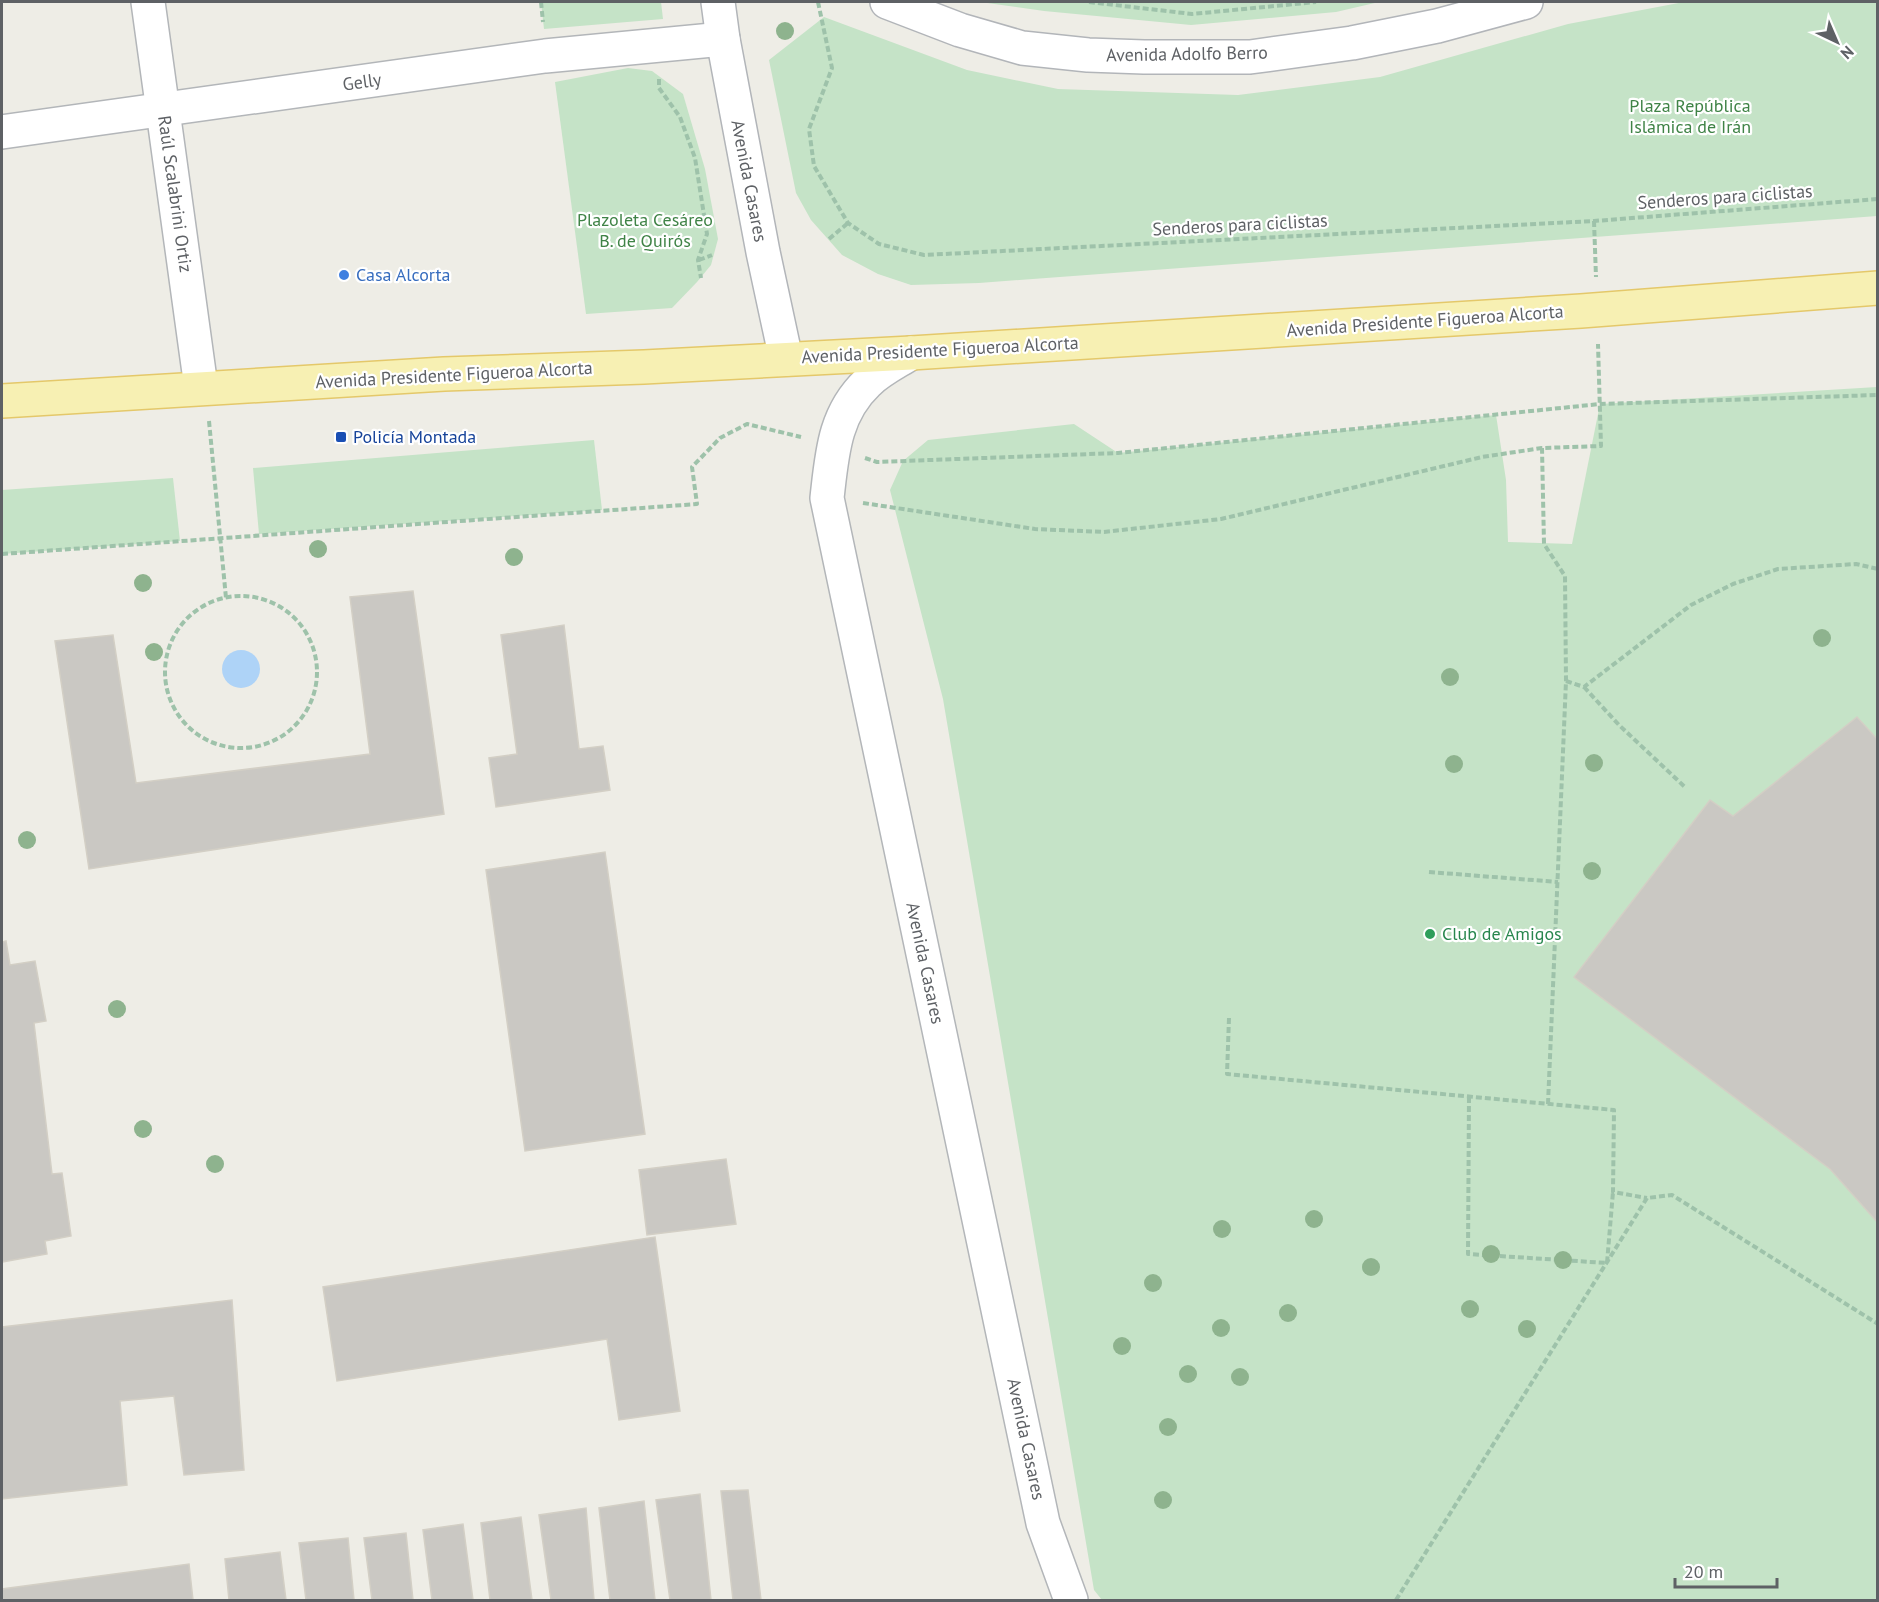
<svg xmlns="http://www.w3.org/2000/svg" width="1879" height="1602" font-family="'PT Sans',sans-serif">
  <rect width="100%" height="100%" fill="#eeede6"/>
  <g fill="#c5e3c7">
    <path d="M541 2H661L663 19 544 29Z"/>
    <path d="M980 2H1379L1336 12 1191 25 1044 11Z"/>
    <path d="M1684 2H1877V216L979 283 911 285 878 274 842 255 811 220 796 193 769 60 824 17 967 70 1058 89 1238 95 1380 77 1568 24Z"/>
    <path d="M628 68 652 71 683 94 705 169 718 239 711 265 697 282 672 308 586 314 555 82Z"/>
    <path d="M1877 387V1600H1102L1094 1590 943 699 890 490 903 461 928 440 1074 424 1118 453 1496 415 1506 480 1508 542 1572 544 1600 404Z"/>
    <path d="M594 440 602 510 259 534 253 468Z"/>
    <path d="M173 478 180 541 2 554V490Z"/>
  </g>
  <circle fill="#aed3f7" cx="241" cy="669" r="19"/>
  <g fill="#cac8c3" stroke="#d3cfc5" stroke-width="1.5">
    <path d="M413 591 444 814 89 869 55 641 113 635 136 783 370 754 350 597Z"/>
    <path d="M564 625 579 749 603 746 610 790 496 807 489 758 517 754 501 635Z"/>
    <path d="M1857 717 1878 740V1223L1830 1169 1574 977 1710 800 1733 816Z"/>
    <path d="M605 852 645 1134 525 1151 486 870Z"/>
    <path d="M6 941 10 965 35 961 46 1021 34 1023 52 1174 62 1173 71 1236 45 1241 47 1254 2 1262V942Z"/>
    <path d="M726 1159 736 1224 647 1235 639 1170Z"/>
    <path d="M655 1237 680 1411 619 1420 607 1339 337 1381 323 1287Z"/>
    <path d="M232 1300 244 1470 184 1475 174 1396 120 1401 127 1485 2 1499V1327Z"/>
    <path d="M748 1490 761 1600H733L721 1491Z"/>
    <path d="M700 1494 711 1600H670L656 1500Z"/>
    <path d="M644 1501 655 1600H610L599 1508Z"/>
    <path d="M586 1508 594 1600H551L539 1515Z"/>
    <path d="M521 1517 532 1600H490L481 1523Z"/>
    <path d="M463 1524 473 1600H432L423 1530Z"/>
    <path d="M406 1533 413 1600H372L364 1538Z"/>
    <path d="M348 1538 354 1600H306L299 1543Z"/>
    <path d="M280 1552 286 1600H229L225 1559Z"/>
    <path d="M189 1564 193 1600H2V1589Z"/>
  </g>
  <g fill="none" stroke-linecap="round" stroke-linejoin="round">
    <defs>
      <g id="minor">
        <path d="M148 2 201 387"/>
        <path d="M2 132 545 56 723 39"/>
      </g>
      <path id="tertiary" d="M911 353C897 362 880 370 868 382 834 414 832 454 827 498L1043 1523 1071 1600"/>
      <g id="secondary">
        <path d="M718 2 723 39 763 252 786 359"/>
        <path d="M887 2 960 30 1022 48 1088 55 1144 57H1250L1352 43 1437 26 1526 2"/>
      </g>
      <path id="primary" d="M2 401 444 374 644 367 911 353 1581 311 1878 288"/>
    </defs>
    <use href="#minor" stroke="#b3b6b9" stroke-width="36"/>
    <use href="#tertiary" stroke="#b3b6b9" stroke-width="36"/>
    <use href="#secondary" stroke="#b2b5b9" stroke-width="36"/>
    <use href="#primary" stroke="#e4c86a" stroke-width="36"/>
    <g stroke="#9ec2aa" stroke-width="4" stroke-dasharray="6 3" stroke-linecap="butt">
      <path d="M541 2 543 22"/>
      <path d="M818 2 832 68 809 129 814 166 848 223 879 244 924 255 1594 221 1878 199"/>
      <path d="M1089 2 1192 14 1316 2"/>
      <path d="M659 79V88L680 117 695 158 707 234 698 260 701 278"/>
      <path d="M1594 221 1596 277"/>
      <path d="M829 239 848 223"/>
      <path d="M699 260 712 255"/>
      <path d="M209 421 226 598"/>
      <path d="M865 458 877 462 1118 453 1600 404 1878 395"/>
      <path d="M863 503 1035 529 1104 532 1221 519 1482 457 1542 448"/>
      <path d="M2 554 697 504 692 467 720 438 747 424 801 437"/>
      <circle cx="241" cy="672" r="76"/>
      <path d="M1566 681 1584 687 1691 605 1733 584 1778 569 1856 564 1878 569"/>
      <path d="M1584 687 1619 725 1686 788"/>
      <path d="M1429 872 1558 882"/>
      <path d="M1229 1018 1227 1074 1614 1110 1613 1192 1647 1198"/>
      <path d="M1469 1097 1468 1254 1607 1263 1613 1192"/>
      <path d="M1548 1104 1566 681 1565 576 1544 544 1542 448 1601 446 1598 344"/>
      <path d="M1396 1600 1647 1198 1672 1195 1878 1324"/>
    </g>
    <use href="#minor" stroke="#fff" stroke-width="33"/>
    <use href="#tertiary" stroke="#fff" stroke-width="33"/>
    <use href="#secondary" stroke="#fff" stroke-width="33"/>
    <use href="#primary" stroke="#f7f0b3" stroke-width="33"/>
  </g>
  <g fill="#8eb38e">
    <circle cx="785" cy="31" r="9"/>
    <circle cx="318" cy="549" r="9"/>
    <circle cx="514" cy="557" r="9"/>
    <circle cx="143" cy="583" r="9"/>
    <circle cx="1822" cy="638" r="9"/>
    <circle cx="154" cy="652" r="9"/>
    <circle cx="1450" cy="677" r="9"/>
    <circle cx="1594" cy="763" r="9"/>
    <circle cx="1454" cy="764" r="9"/>
    <circle cx="27" cy="840" r="9"/>
    <circle cx="1592" cy="871" r="9"/>
    <circle cx="117" cy="1009" r="9"/>
    <circle cx="143" cy="1129" r="9"/>
    <circle cx="215" cy="1164" r="9"/>
    <circle cx="1314" cy="1219" r="9"/>
    <circle cx="1222" cy="1229" r="9"/>
    <circle cx="1491" cy="1254" r="9"/>
    <circle cx="1563" cy="1260" r="9"/>
    <circle cx="1371" cy="1267" r="9"/>
    <circle cx="1153" cy="1283" r="9"/>
    <circle cx="1470" cy="1309" r="9"/>
    <circle cx="1288" cy="1313" r="9"/>
    <circle cx="1221" cy="1328" r="9"/>
    <circle cx="1527" cy="1329" r="9"/>
    <circle cx="1122" cy="1346" r="9"/>
    <circle cx="1188" cy="1374" r="9"/>
    <circle cx="1240" cy="1377" r="9"/>
    <circle cx="1168" cy="1427" r="9"/>
    <circle cx="1163" cy="1500" r="9"/>
  </g>
  <circle fill="#3f7fe0" stroke="#fff" stroke-width="2" cx="344" cy="275" r="6"/>
  <rect fill="#1a4fb4" stroke="#fff" stroke-width="2" x="335" y="431" width="12" height="12" rx="3"/>
  <circle fill="#2e9e5b" stroke="#fff" stroke-width="2" cx="1430" cy="934" r="6"/>
  <g text-anchor="middle" stroke-width="4.5" stroke-linejoin="round" paint-order="stroke">
    <g font-size="18" fill="#5e6165" stroke="#fff">
      <text transform="translate(1187 54) rotate(-1)" y="6">Avenida Adolfo Berro</text>
      <text transform="translate(362 82) rotate(-8)" y="6">Gelly</text>
      <text transform="translate(749 181) rotate(79)" y="6">Avenida Casares</text>
      <text transform="translate(175 194) rotate(82)" y="6">Raúl Scalabrini Ortiz</text>
      <text transform="translate(1725 197) rotate(-4)" y="6">Senderos para ciclistas</text>
      <text transform="translate(1240 225) rotate(-3)" y="6">Senderos para ciclistas</text>
      <text transform="translate(1425 321) rotate(-4)" y="6">Avenida Presidente Figueroa Alcorta</text>
      <text transform="translate(940 350) rotate(-3)" y="6">Avenida Presidente Figueroa Alcorta</text>
      <text transform="translate(454 375) rotate(-3)" y="6">Avenida Presidente Figueroa Alcorta</text>
      <text transform="translate(925 963) rotate(78)" y="6">Avenida Casares</text>
      <text transform="translate(1026 1439) rotate(78)" y="6">Avenida Casares</text>
    </g>
    <g font-size="18" fill="#3f8346" stroke="#fff">
      <text x="1690" y="112">Plaza República<tspan x="1690" dy="21">Islámica de Irán</tspan></text>
      <text x="645" y="226">Plazoleta Cesáreo<tspan x="645" dy="21">B. de Quirós</tspan></text>
    </g>
    <g font-size="18" fill="#366cbe" stroke="#fff" text-anchor="start">
      <text x="356" y="281">Casa Alcorta</text>
    </g>
    <g font-size="18" fill="#164399" stroke="#fff" text-anchor="start">
      <text x="353" y="443">Policía Montada</text>
    </g>
    <g font-size="18" fill="#27864d" stroke="#fff" text-anchor="start">
      <text x="1442" y="940">Club de Amigos</text>
    </g>
  </g>
  <rect width="1879" height="1602" fill="none" stroke="#5e6165" stroke-width="6"/>
  <g transform="translate(1837 42) rotate(136)" stroke="#ffffff" stroke-width="4.5" paint-order="stroke">
  <path d="M0-4.5L10 22L0 15L-10 22Z" fill="#5e6165"/>
  <text y="-9" font-size="16" font-weight="bold" text-anchor="middle" fill="#5e6165">N</text>
  </g>
  <path d="M1675 1578v9h102v-9" fill="none" stroke="#5e6165" stroke-width="3"/>
  <text x="1684" y="1578" font-size="18" fill="#5e6165" stroke="#ffffff" stroke-width="4.5" paint-order="stroke">20 m</text>
</svg>
